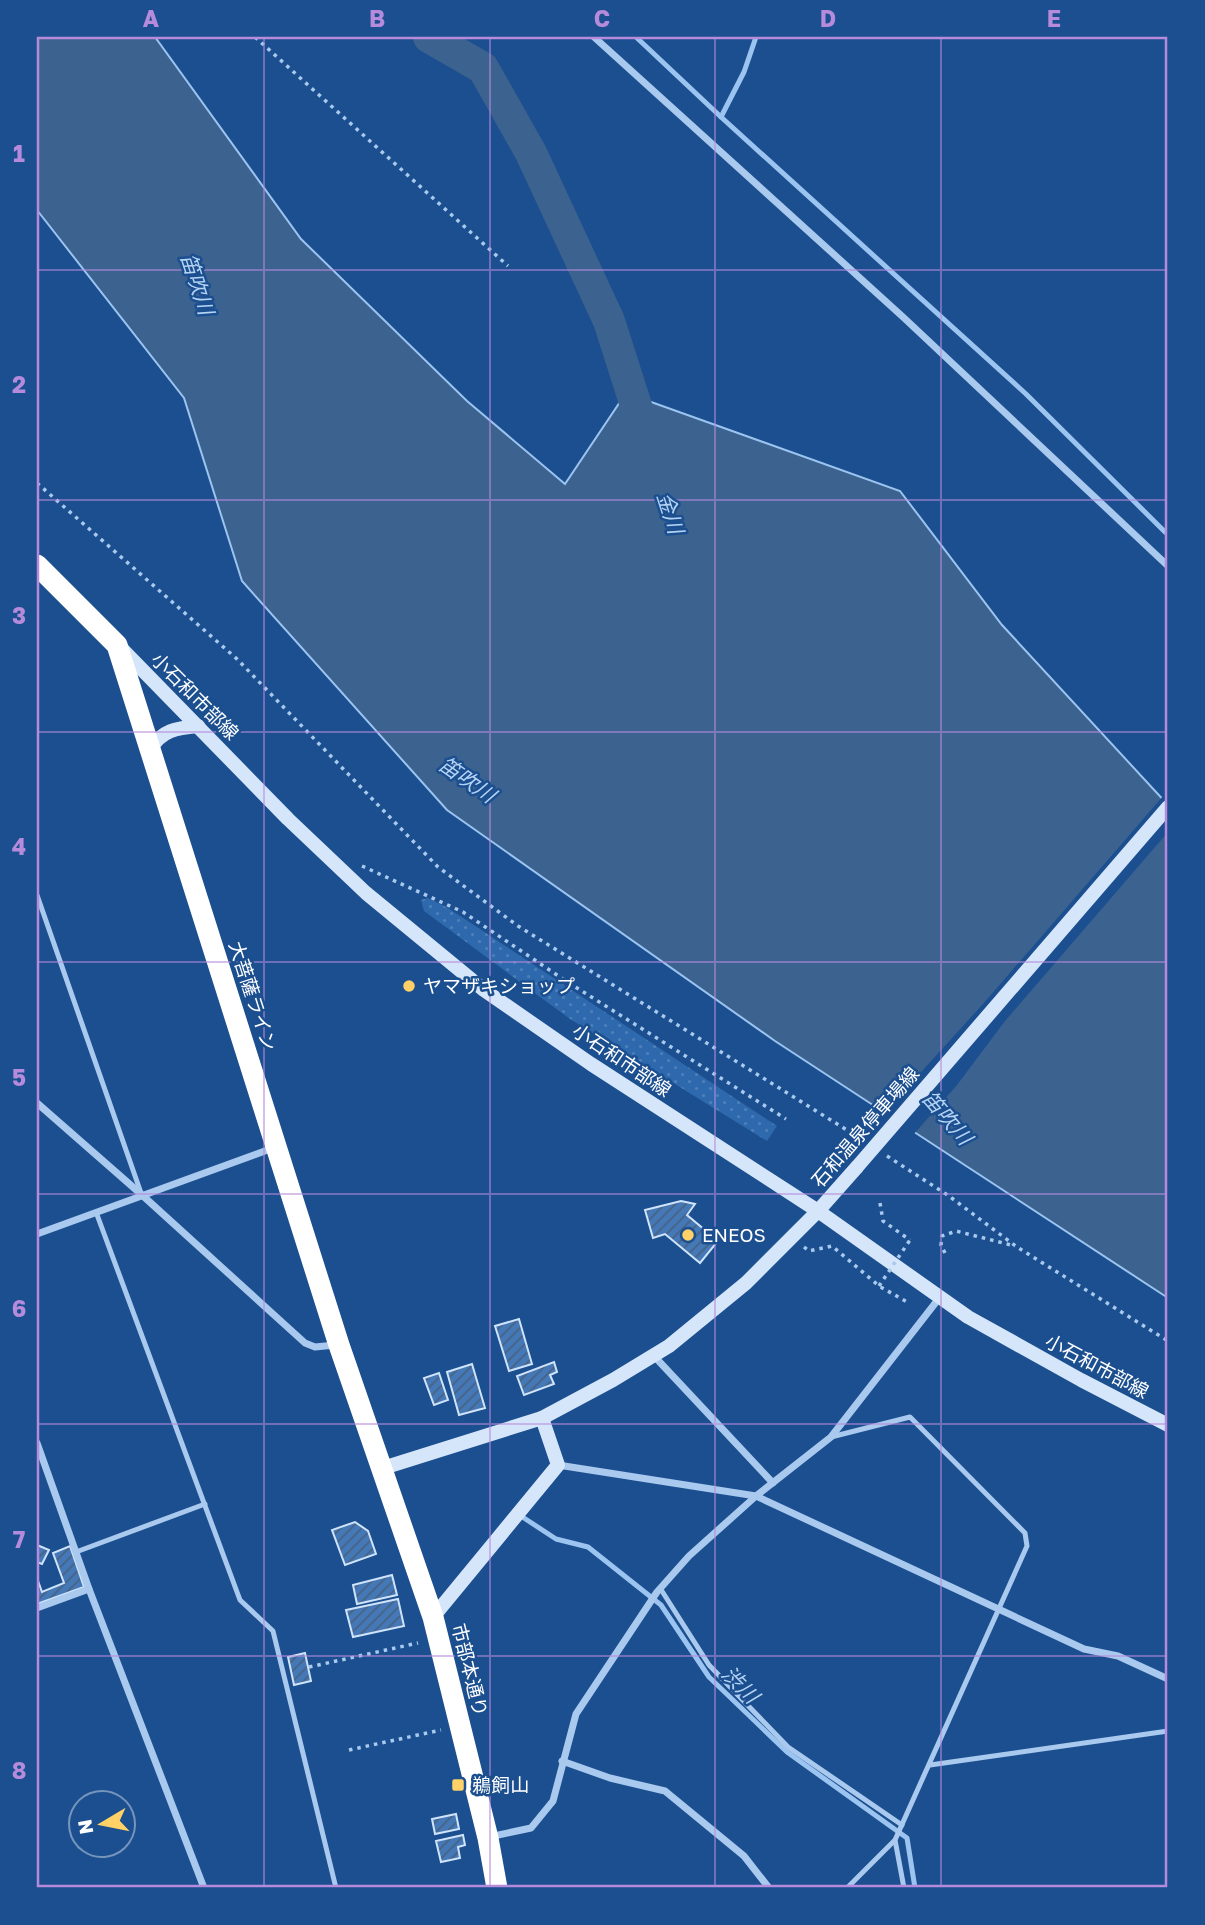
<svg xmlns="http://www.w3.org/2000/svg" width="1205" height="1925" font-family="'Golos Text','Noto Sans JP',sans-serif">
  <defs>
    <pattern id="grass-dots" width="8" height="8" patternUnits="userSpaceOnUse" patternTransform="scale(1.75)"><rect width="8" height="8" fill="#2e69ad"/><path d="M2 2h.1M6 6h.1" fill="none" stroke="#4d80b9" stroke-width="1.8" stroke-linecap="round"/></pattern>
    <pattern id="building-hatch" width="6" height="6" patternUnits="userSpaceOnUse" patternTransform="scale(1.75)"><rect width="6" height="6" fill="#4478b7"/><path d="M-1 1l2-2M0 6l6-6M5 7l2-2" fill="none" stroke="#486282"/></pattern>
  </defs>
  <rect width="100%" height="100%" fill="#1b4f8f"/>
  <path fill="url(#grass-dots)" d="M428 898 448 908 777 1126 767 1141 570 1019 424 911 421 900Z"/>
  <path fill="#3c6290" stroke="#9cc4f0" stroke-width="2" d="M37 37H155L301 239 467 401 565 484 626 393 900 491 1002 625 1168 805V1298L775 1041 447 810 242 581 184 398 37 210Z"/>
  <path fill="#1b4f8f" d="M1164 795 1168 800V832L1005 1021 957 1085 913 1135 882 1115 983 1004Z"/>
  <g fill="none" stroke-linecap="round" stroke-linejoin="round">
    <g stroke="#9cc4f0" stroke-width="5">
      <path d="M636 37 721 117 1026 394 1165 532"/>
      <path d="M721 117 744 72 756 37"/>
      <path d="M524 1518 556 1539 588 1547 661 1605 709 1677 787 1752 907 1838 915 1888"/>
    </g>
    <path stroke="#3c6290" stroke-width="32" d="M429 37 483 68 531 153 609 321 646 437"/>
  </g>
  <g fill="url(#building-hatch)" stroke="#cfe3fa" stroke-width="2">
    <path d="M681 1201 695 1204 687 1215 718 1241 700 1263 665 1234 653 1238 645 1210Z"/>
    <path d="M519 1319 532 1364 509 1371 495 1326Z"/>
    <path d="M554 1362 557 1372 550 1375 554 1384 524 1395 517 1376Z"/>
    <path d="M472 1364 485 1408 459 1415 447 1372Z"/>
    <path d="M439 1373 448 1400 434 1405 424 1378Z"/>
    <path d="M355 1522 368 1531 376 1554 345 1565 332 1530Z"/>
    <path d="M37 1545 49 1550 42 1564 37 1562Z"/>
    <path d="M70 1546 84 1587 37 1604V1578L42 1592 64 1583 53 1553Z"/>
    <path d="M392 1575 397 1595 357 1604 353 1585Z"/>
    <path d="M398 1599 404 1626 353 1637 346 1610Z"/>
    <path d="M305 1653 311 1681 294 1685 288 1657Z"/>
    <path d="M456 1814 459 1829 435 1834 432 1819Z"/>
    <path d="M463 1835 465 1845 458 1847 460 1858 441 1862 436 1841Z"/>
  </g>
  <g fill="none" stroke-linecap="round" stroke-linejoin="round">
    <g stroke="#a9c9ee" stroke-width="3.5" stroke-dasharray="3.5 5" stroke-linecap="butt">
      <path d="M255 37 508 266"/>
      <path d="M37 483 237 659 438 867 518 926 863 1140"/>
      <path d="M362 866 463 912 569 983 786 1119"/>
      <path d="M887 1156 949 1196 1017 1247 1168 1341"/>
      <path d="M880 1203 883 1221 910 1240"/>
      <path d="M804 1247 809 1251 832 1246 879 1286 907 1302"/>
      <path d="M945 1253 941 1245 942 1236 956 1231 1015 1246"/>
      <path d="M309 1667 418 1643"/>
      <path d="M349 1750 441 1730"/>
    </g>
    <g stroke="#a9c9ee" stroke-width="5">
      <path d="M37 895 141 1193"/>
      <path d="M96 1212 240 1600 273 1631 336 1888"/>
      <path d="M831 1437 910 1417 1025 1533 1027 1546 895 1840 904 1888"/>
      <path d="M76 1552 205 1504"/>
      <path d="M660 1588 709 1665 788 1747 902 1825"/>
      <path d="M930 1765 1168 1731"/>
      <path d="M847 1888 895 1840"/>
    </g>
    <g stroke="#a9c9ee" stroke-width="7">
      <path d="M594 37 903 317 1168 566"/>
      <path d="M37 1103 142 1195 305 1343 315 1347 335 1345"/>
      <path d="M37 1234 273 1148"/>
      <path d="M654 1356 773 1483"/>
      <path d="M37 1443 89 1589 204 1888"/>
      <path d="M558 1465 756 1496 1084 1649 1118 1656 1168 1679"/>
      <path d="M37 1608 89 1589"/>
      <path d="M562 1761 610 1778 665 1791 744 1856 769 1888"/>
      <path d="M489 1837 531 1828 553 1801 576 1714 657 1592 689 1556 756 1496 831 1437 940 1297"/>
    </g>
    <g stroke="#d6e6fa" stroke-width="14">
      <path d="M121 648 288 819 366 893 484 990 591 1064 818 1211 968 1317 1081 1380 1168 1425"/>
      <path d="M150 750C161 730 177 728 198 726"/>
      <path d="M383 1468 542 1418 613 1380 669 1346 746 1283 818 1211 857 1167"/>
      <path d="M433 1617 558 1465 542 1418"/>
    </g>
    <path stroke="#fff" stroke-width="21" d="M37 565 117 645 339 1345 433 1617 488 1838 497 1888"/>
    <path stroke="#a9c9ee" stroke-width="3.5" stroke-dasharray="3.5 5" stroke-linecap="butt" d="M879 1286 910 1240"/>
    <path stroke="#d6e6fa" stroke-width="14" d="M857 1167 1168 807"/>
  </g>
  <path fill="none" stroke="#b68bdc" stroke-width="2" stroke-opacity="0.55" d="M264 37V1888M490 37V1888M715 37V1888M941 37V1888M37 270H1168M37 500H1168M37 732H1168M37 962H1168M37 1194H1168M37 1424H1168M37 1656H1168"/>
  <g fill="#ffd166" stroke="#1b4f8f" stroke-width="2.5">
    <circle cx="409" cy="986" r="7"/>
    <circle cx="688" cy="1235" r="7"/>
    <rect x="451" y="1778" width="14" height="14" rx="3.5"/>
  </g>
  <g text-anchor="middle" stroke-width="5" stroke-linejoin="round" paint-order="stroke">
    <g font-size="19" fill="#fff" stroke="#1b4f8f">
      <text transform="translate(195 696) rotate(45)" y="7">小石和市部線</text>
      <text transform="translate(253 996) rotate(72)" y="7">大菩薩ライン</text>
      <text transform="translate(622 1060) rotate(34)" y="7">小石和市部線</text>
      <text transform="translate(865 1127) rotate(-49)" y="7">石和温泉停車場線</text>
      <text transform="translate(1097 1366) rotate(28)" y="7">小石和市部線</text>
      <text transform="translate(470 1670) rotate(76)" y="7">市部本通り</text>
    </g>
    <g font-size="19" fill="#fff" stroke="#1b4f8f" text-anchor="start">
      <text x="423" y="993">ヤマザキショップ</text>
      <text x="702" y="1242">ENEOS</text>
      <text x="472" y="1792">鵜飼山</text>
    </g>
    <g font-size="21" font-style="italic" fill="#b5d3f5" stroke="#1b4f8f">
      <text transform="translate(197 284) rotate(72)" y="7">笛吹川</text>
      <text transform="translate(670 513) rotate(72)" y="7">金川</text>
      <text transform="translate(467 780) rotate(35)" y="7">笛吹川</text>
      <text transform="translate(947 1118) rotate(49)" y="7">笛吹川</text>
      <text transform="translate(740 1685) rotate(45)" y="7">渋川</text>
    </g>
  </g>
  <rect width="1205" height="1925" fill="none" stroke="#1b4f8f" stroke-width="77"/>
  <g transform="translate(102 1824) rotate(260)"><circle r="33" fill="#1b4f8f" stroke="#7695bc" stroke-width="2"/>
  <path d="M0-5L12 26L0 18L-12 26Z" fill="#ffd166"/>
  <text y="-10" font-size="19" font-weight="bold" text-anchor="middle" fill="#ffffff">N</text>
  </g>
  <rect x="38" y="38" width="1128" height="1848" fill="none" stroke="#b68bdc" stroke-width="2.5"/>
  <g font-size="23" text-anchor="middle" font-weight="bold" fill="#b68bdc">
    <text x="151" y="27">A</text>
    <text x="377" y="27">B</text>
    <text x="602" y="27">C</text>
    <text x="828" y="27">D</text>
    <text x="1054" y="27">E</text>
    <text x="19" y="162">1</text>
    <text x="19" y="393">2</text>
    <text x="19" y="624">3</text>
    <text x="19" y="855">4</text>
    <text x="19" y="1086">5</text>
    <text x="19" y="1317">6</text>
    <text x="19" y="1548">7</text>
    <text x="19" y="1779">8</text>
  </g>
</svg>
